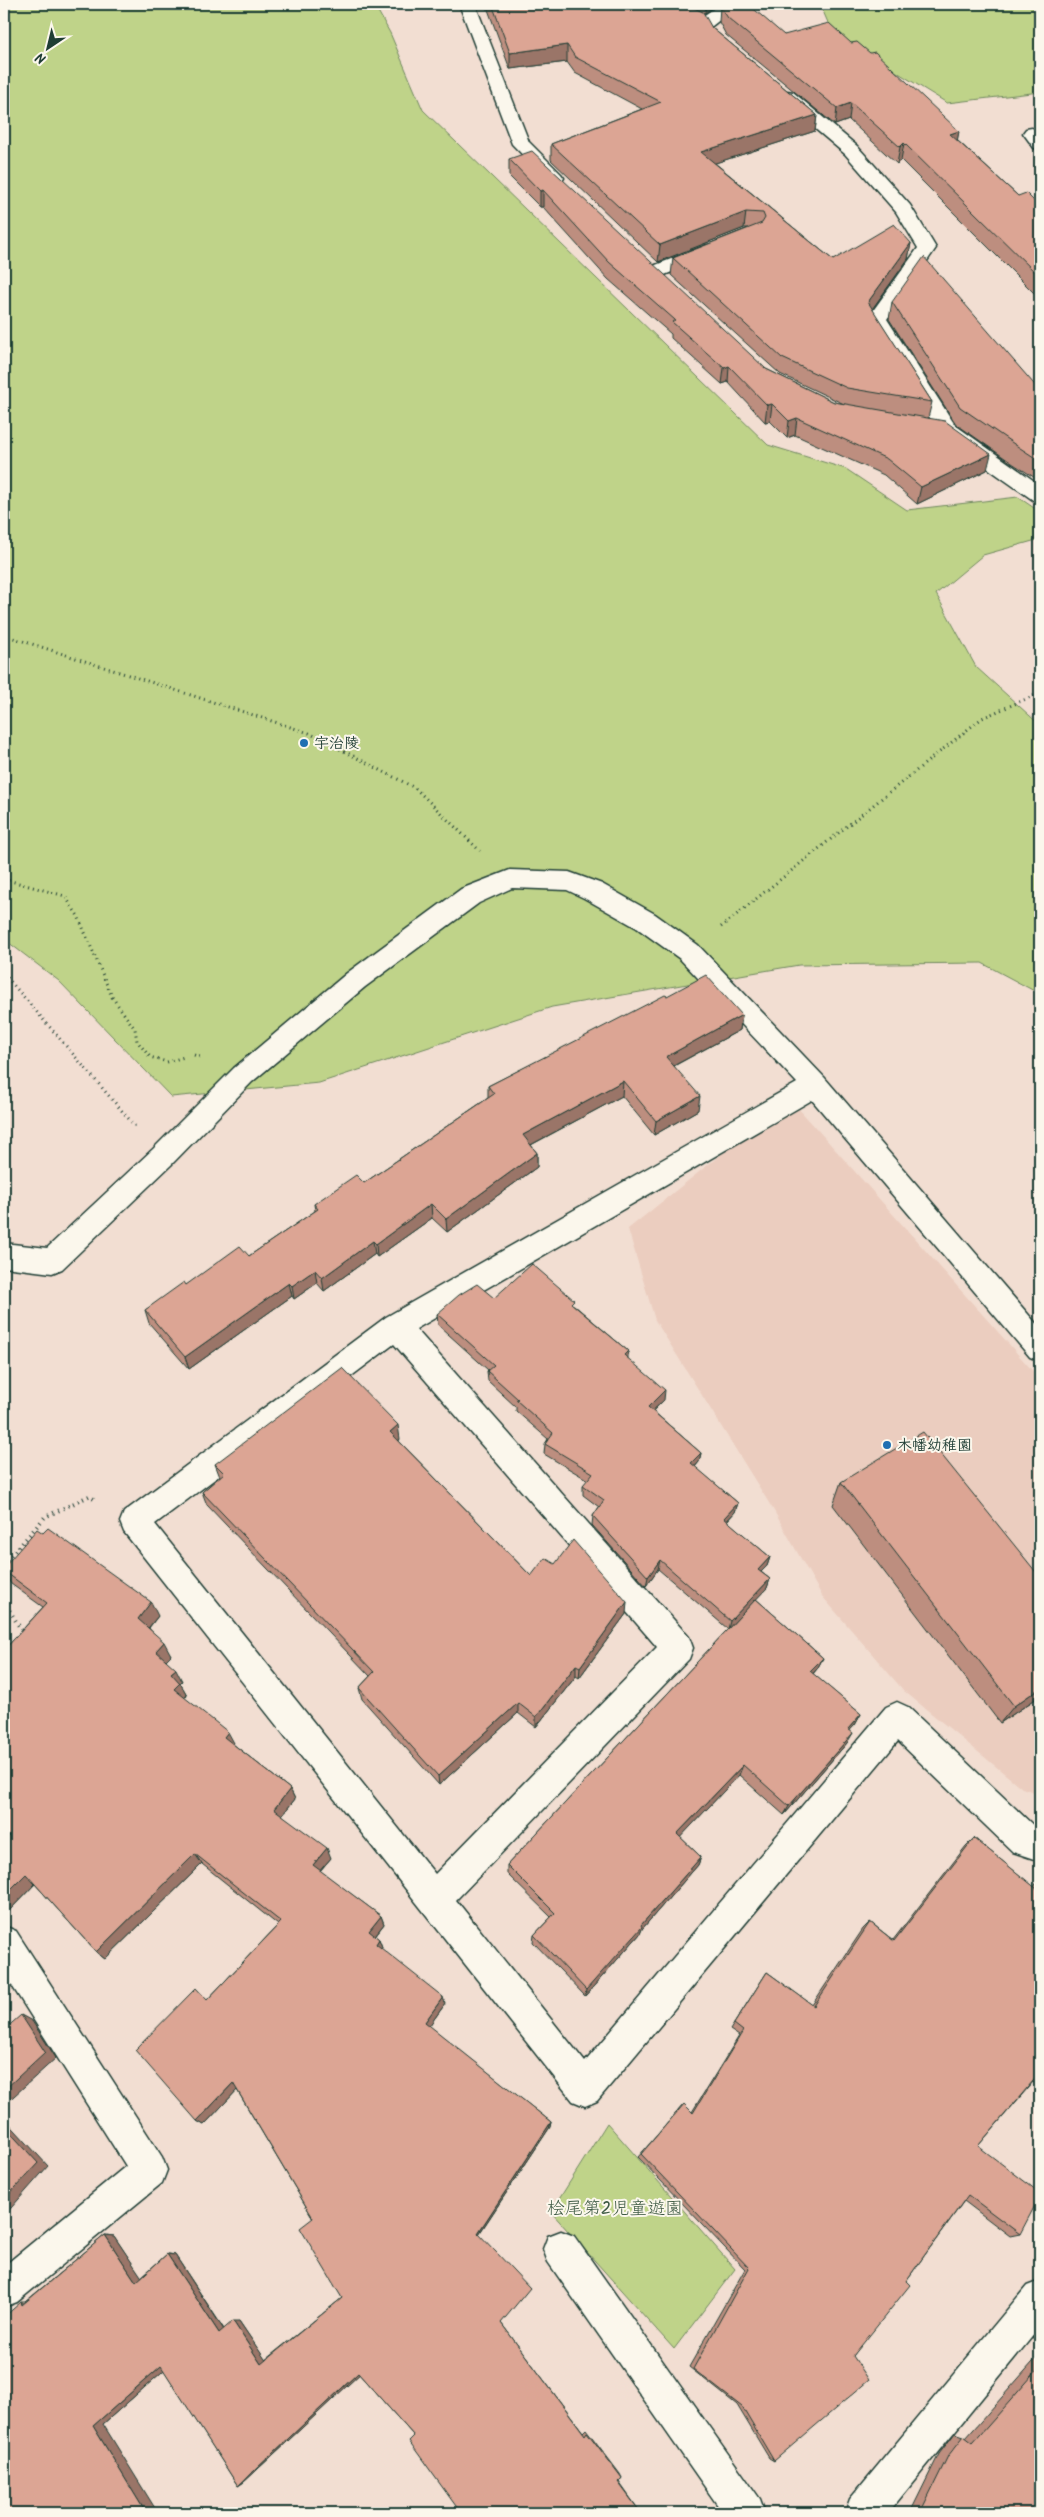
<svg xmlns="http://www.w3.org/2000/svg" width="1044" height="2517" font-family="Kalam,'Klee One',sans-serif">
  <rect width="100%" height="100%" fill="#f2ded2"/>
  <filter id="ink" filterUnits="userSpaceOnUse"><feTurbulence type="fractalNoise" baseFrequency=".02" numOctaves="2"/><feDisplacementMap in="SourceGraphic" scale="10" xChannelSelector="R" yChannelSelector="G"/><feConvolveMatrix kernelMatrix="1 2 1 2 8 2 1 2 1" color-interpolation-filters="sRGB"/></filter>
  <g filter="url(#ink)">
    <path fill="#ebcdbf" d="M790 1099 1040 1379V1794L1022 1788 904 1691 822 1596 774 1511 655 1320 628 1229Z"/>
    <g fill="#bfd389" stroke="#6f885e">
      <path d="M4 4H374L390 33 423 110 768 445 846 469 907 510 1018 497 1040 512V539L983 555 936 594 976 667 1040 725V994L982 963 799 965 552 1007 319 1083 171 1097 59 981 4 939Z"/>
      <path d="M820 4H1040V92L947 103 832 32Z"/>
      <path d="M607 2123 735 2269 674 2349 551 2212Z"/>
    </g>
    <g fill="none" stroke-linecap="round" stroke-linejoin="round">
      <defs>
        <g id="minor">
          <path d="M459 4H475L529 142 561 174 564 178 561 182H549L512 144Z"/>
          <path d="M721 4H740L712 26H700L698 22 700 18Z"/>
          <path d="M787 91 793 92 857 146 910 205 936 248 887 319 955 425 1040 485V502L1033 500 941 435 867 319 918 248 896 212 845 154 781 100 778 96 781 92Z"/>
          <path d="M1032 128 1040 132V149L1034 148 1023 133 1026 129Z"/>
          <path d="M707 245 714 247 716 251 714 255 662 276H648L646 272 648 268Z"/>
          <path d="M510 870 569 872 602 884 655 914 698 945 824 1077 1040 1328V1361L1030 1357 812 1100 416 1329 689 1637 693 1648 689 1659 456 1900 585 2062 886 1707 897 1702 908 1707 1035 1827 1040 1829V1861L1013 1852 898 1741 597 2101 585 2106 573 2101 124 1532 120 1522 124 1512 386 1317 797 1083 680 959 637 928 584 898 567 890 512 888 479 903 365 987 252 1082 171 1165 62 1269 52 1273 4 1267V1243L47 1248 153 1149 234 1068 347 973 461 889ZM394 1344 657 1647 435 1874 155 1524Z"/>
          <path d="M4 1926 16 1931 162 2157 167 2170 162 2183 17 2302 4 2307V2266L126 2166 4 1973Z"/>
          <path d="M561 2231 574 2236 760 2499 765 2513H723L548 2262 543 2249 548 2236Z"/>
          <path d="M1040 2281V2327L888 2513H845L850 2499 1027 2286Z"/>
        </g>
      </defs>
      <use href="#minor" stroke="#1f3d34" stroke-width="3"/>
      <g stroke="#1f3d34" stroke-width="3" stroke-dasharray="1 4" stroke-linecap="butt">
        <path d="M4 635 309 733 415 788 480 851"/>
        <path d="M4 879 65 896 78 916 112 997 135 1029 137 1041 150 1057 167 1062 184 1057"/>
        <path d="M721 927 982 718 1040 693"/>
        <path d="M4 974 135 1126"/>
        <path d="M194 1055 203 1058"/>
      </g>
      <g stroke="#1f3d34" stroke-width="4" stroke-dasharray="1 4.5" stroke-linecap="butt">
        <path d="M4 1564 45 1517 89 1496 97 1501"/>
        <path d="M4 1601 23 1633"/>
      </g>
      <use href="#minor" fill="#fbf7ec" fill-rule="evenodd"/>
    </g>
    <g fill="#bd8e7f" stroke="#1f3d34">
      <path d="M486 4H718L705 13 700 11 712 28 817 115 815 131 715 163 833 260 911 243 908 259 872 309 932 402 928 418 987 470 917 504 884 475 795 435 787 438 770 421 765 422 728 382 722 384 671 338V334L608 279 543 207H540L509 176V159L766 369 834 402 844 404 780 374 671 275 673 258 748 228H744L658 262 551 160V144L642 109 575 73 567 62 510 69Z"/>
      <path d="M720 6 784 35 851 43 959 131 957 140 1018 196 1040 207V299L901 160 897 164 849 120 835 125 726 35 719 22Z"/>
      <path d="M892 302 1040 391V481L1012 463 956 424 889 319Z"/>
      <path d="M667 996 742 1015 740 1030 674 1066 698 1110 654 1135 622 1096 531 1145 537 1153V1167L447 1232 432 1218 377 1257 375 1254 324 1291 317 1283 294 1299 292 1296 189 1369 149 1323 145 1310 186 1285 249 1256 315 1211 314 1204 364 1183 488 1098V1086Z"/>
      <path d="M494 1298 574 1305 628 1351V1359L664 1400 653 1411 701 1453 699 1462 695 1467 738 1503 735 1512 727 1521 770 1557 767 1566 761 1572 770 1579 767 1588 756 1599 823 1658 817 1669 813 1674 861 1714 855 1725 850 1730 847 1743 784 1815 739 1775 680 1837 701 1857 698 1865 642 1929 640 1934 585 1996 533 1942 534 1935 551 1917 507 1874V1865L728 1629 658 1569 646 1586 592 1525 593 1516 599 1507 583 1495V1485L588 1480 544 1454 545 1444 548 1439 516 1411V1407L488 1381 487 1371 488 1370 438 1325 437 1314Z"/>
      <path d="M400 1439 399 1441 531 1576 626 1614 579 1678 576 1676 536 1727 518 1713 439 1785 362 1699 359 1688 370 1676 207 1505 202 1492 220 1477 215 1464Z"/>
      <path d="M841 1482 1040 1696 1000 1723 833 1505Z"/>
      <path d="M4 1567 158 1616 149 1628 171 1655 166 1660 182 1681 180 1683 187 1695 184 1698 234 1743 233 1744 290 1789 295 1799 282 1815 331 1858 320 1871 381 1916 384 1924 375 1936 379 1939 382 1947 381 1949 445 2004 429 2026 551 2122 550 2127 479 2234 501 2323 583 2432 586 2429 620 2474 622 2478 619 2482 641 2513 414 2436 359 2374 244 2482 238 2486 164 2370 103 2424 21 2302H25L105 2235 114 2236 141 2277 167 2254 175 2255 224 2329 239 2321 265 2360 342 2298 313 2218 237 2090 204 2125 197 2121 207 2000 278 1925 202 1864 105 1959 96 1952 35 1884 4 1916V1842L10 1837 4 1831V1650L43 1607 11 1584 4 1573Z"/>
      <path d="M974 1838 1034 1887 1037 1882 1040 1879V2088L1033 2082 978 2146 1020 2234 1010 2236 964 2201 906 2281 853 2356 774 2461 769 2458 737 2405 689 2367 745 2269 638 2157 684 2104 692 2112 739 2036 730 2030 767 1972 812 2005 863 1929 870 1922 893 1940 966 1846Z"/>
      <path d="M1040 2354V2513H910L939 2454 955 2433 964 2436 966 2438Z"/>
    </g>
    <g fill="#9a7468" stroke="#1f3d34">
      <path d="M706 4H718L705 13Z"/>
      <path d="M567 45V62L510 69V53Z"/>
      <path d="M851 103 849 120 835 125 837 108Z"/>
      <path d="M817 115 815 131 700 168 701 152Z"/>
      <path d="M959 131 956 148 950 134Z"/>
      <path d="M904 143 901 160 897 164 900 147Z"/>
      <path d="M543 190V207H540V191Z"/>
      <path d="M746 212 744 228 658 262 660 245Z"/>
      <path d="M911 243 908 259 865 319 868 302Z"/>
      <path d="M729 366 728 382 722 384 724 368Z"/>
      <path d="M772 404 770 421 765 422 767 405Z"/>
      <path d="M797 418 795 435 787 438 789 421Z"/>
      <path d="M991 454 987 470 917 504 921 487Z"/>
      <path d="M742 1015 740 1030 664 1071 666 1057Z"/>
      <path d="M623 1081 622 1096 523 1149V1135Z"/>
      <path d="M700 1096 698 1110 654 1135 656 1121Z"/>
      <path d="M537 1153V1167L447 1232 446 1219Z"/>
      <path d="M431 1204 432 1218 377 1257 376 1244Z"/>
      <path d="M373 1241 375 1254 324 1291 322 1278Z"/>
      <path d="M315 1270 317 1283 294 1299 292 1286Z"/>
      <path d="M289 1283 292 1296 189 1369 185 1357Z"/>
      <path d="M628 1351 627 1362 624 1355Z"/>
      <path d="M665 1390 664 1400 646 1417 648 1407Z"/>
      <path d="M398 1425 400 1439 392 1446 390 1432Z"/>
      <path d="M701 1453 699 1462 689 1473 691 1463Z"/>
      <path d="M738 1503 735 1512 721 1527 724 1518Z"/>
      <path d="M770 1557 767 1566 755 1578 758 1570Z"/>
      <path d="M660 1560 658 1569 646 1586 648 1577Z"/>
      <path d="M770 1579 767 1588 728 1629 730 1621Z"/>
      <path d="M151 1602 158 1616 145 1632 138 1619Z"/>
      <path d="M627 1602 626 1614 579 1678 580 1667Z"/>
      <path d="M164 1642 171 1655 163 1663 156 1651Z"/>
      <path d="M823 1658 817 1669 805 1682 810 1671Z"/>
      <path d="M576 1665V1676L536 1727V1717Z"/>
      <path d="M176 1669 182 1681 180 1683 187 1695 181 1702 174 1689 171 1673Z"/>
      <path d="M1040 1688V1696L1000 1723 1014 1706Z"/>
      <path d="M518 1703V1713L439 1785 438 1776Z"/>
      <path d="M861 1714 855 1725 842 1739 848 1729Z"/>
      <path d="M228 1732 234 1743 230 1748 224 1737Z"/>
      <path d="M853 1733 847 1743 784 1815 789 1806Z"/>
      <path d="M743 1765 739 1775 675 1843 677 1834Z"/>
      <path d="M290 1789 295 1799 279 1819 274 1809Z"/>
      <path d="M327 1848 331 1858 317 1874 313 1865Z"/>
      <path d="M195 1854 202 1864 105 1959 96 1952Z"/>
      <path d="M701 1857 698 1865 642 1929 640 1934 585 1996 586 1990 641 1925Z"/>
      <path d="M26 1874 36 1883 4 1916V1896Z"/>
      <path d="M381 1916 384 1924 372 1939 369 1931Z"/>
      <path d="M379 1939 382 1947 379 1952 376 1944Z"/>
      <path d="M443 1997 445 2004 427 2029 425 2022Z"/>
      <path d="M21 2015 32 2021 56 2058 4 2105V2090Z"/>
      <path d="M233 2083 239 2088 204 2125 197 2121Z"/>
      <path d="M4 2118 48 2166 4 2216Z"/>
      <path d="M551 2122 550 2127 479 2234 478 2233Z"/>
      <path d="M105 2235 114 2236 145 2282H136Z"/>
      <path d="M167 2254 175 2255 226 2333H219Z"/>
      <path d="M233 2321H239L267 2362 261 2364Z"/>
      <path d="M170 2365 103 2424 158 2513H146L93 2426 161 2366Z"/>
      <path d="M362 2372 244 2482 238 2486 358 2373Z"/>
    </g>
    <g fill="#dca594" stroke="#1f3d34">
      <path d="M492 4H685L703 12 712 28 817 115 701 152 833 260 894 224 911 243 868 302 932 402 847 388 782 358 673 258 762 223 765 218 763 213 746 212 660 245 551 144 661 102 575 57 567 45 510 53Z"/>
      <path d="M722 4H748L784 35 829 23 851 43 857 42 870 53 875 52 959 131 950 134 1018 196 1026 193 1040 207V277L904 143 900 147 851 103 837 108 728 18 720 6Z"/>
      <path d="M532 151 766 369 834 402 945 421 991 454 921 487 887 459 797 418 789 421 772 404 767 405 729 366 724 368 672 322 675 320 609 262 543 190 540 191 509 159Z"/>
      <path d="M924 257 1040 391V461L1017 446 960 407 892 302Z"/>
      <path d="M706 975 742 1015 666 1057 700 1096 656 1121 623 1081 523 1135 537 1153 446 1219 431 1204 376 1244 373 1241 322 1278 315 1270 292 1286 289 1283 185 1357 145 1310 184 1282 186 1285 240 1246 249 1256 318 1209 314 1204 356 1175 364 1183 494 1094 488 1086 665 995 667 996Z"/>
      <path d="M532 1264 574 1300 571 1303 628 1351 624 1355 665 1390 648 1407 701 1453 691 1463 738 1503 724 1518 770 1557 758 1570 770 1579 730 1621 660 1560 648 1577 593 1516 604 1500 583 1485 593 1473 545 1444 553 1433 516 1400 518 1399 487 1371 494 1365 437 1314 459 1295 477 1284 494 1298Z"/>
      <path d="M342 1368 398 1425 390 1432 531 1576 545 1558 555 1564 573 1540 627 1602 580 1667 576 1665 536 1717 518 1703 438 1776 359 1688 374 1672 202 1492 224 1473 215 1464Z"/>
      <path d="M923 1432 1040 1577V1688L1014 1706 841 1482Z"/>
      <path d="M48 1528 151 1602 138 1619 164 1642 156 1651 176 1669 171 1673 180 1683 174 1689 228 1732 224 1737 290 1789 274 1809 327 1848 313 1865 381 1916 369 1931 379 1939 376 1944 443 1997 425 2022 551 2122 478 2233 530 2288 501 2323 585 2435 587 2432 622 2478 618 2482 641 2513H461L409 2441 414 2436 358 2373 238 2486 161 2366 93 2426 146 2513H4V2317L21 2302 22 2305 105 2235 136 2282 167 2254 219 2333 233 2321 261 2364 342 2298 300 2228 313 2218 233 2083 197 2121 135 2050 196 1988 207 2000 281 1922 195 1854 96 1952 26 1874 4 1896V1842L10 1836 4 1831V1650L47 1603 4 1571V1567L37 1529 43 1533Z"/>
      <path d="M756 1599 823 1658 810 1671 861 1714 848 1729 853 1733 789 1806 743 1765 677 1834 701 1857 641 1925 642 1927 586 1990 534 1935 555 1913 507 1865Z"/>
      <path d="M974 1838 1037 1889 1040 1883V2075L1039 2074 978 2146 1040 2193V2196L1020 2234 968 2195 906 2281 910 2285 853 2356 869 2380 774 2461 742 2407 693 2369 749 2268 641 2154 684 2104 693 2113 743 2031 734 2024 767 1972 814 2006 870 1922 894 1941Z"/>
      <path d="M21 2015 45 2052 4 2090V2030Z"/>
      <path d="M4 2126 38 2163 4 2200Z"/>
      <path d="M1040 2367V2513H920L948 2456 964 2436 973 2443Z"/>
    </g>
  </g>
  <g fill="#1f6fb2" stroke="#fbf7ec" stroke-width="2">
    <circle cx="304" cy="743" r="5"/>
    <circle cx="887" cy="1445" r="5"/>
  </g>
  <g text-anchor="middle" stroke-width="4" stroke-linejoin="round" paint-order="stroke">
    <g font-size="15" font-weight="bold" fill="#1f3d34" stroke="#fbf7ec" text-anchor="start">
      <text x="314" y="748">宇治陵</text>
      <text x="897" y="1450">木幡幼稚園</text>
    </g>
    <g font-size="18" fill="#3f5b45" stroke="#fbf7ec">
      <text x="615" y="2214">桧尾第2児童遊園</text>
    </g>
  </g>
  <rect width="1044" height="2517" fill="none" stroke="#fbf7ec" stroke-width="20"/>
  <rect x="10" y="10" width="1024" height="2497" fill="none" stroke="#1f3d34" stroke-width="2" filter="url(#ink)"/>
  <g transform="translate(48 48) rotate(215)" stroke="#fbf7ec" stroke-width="4" paint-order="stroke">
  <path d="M0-4L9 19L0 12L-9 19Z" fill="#1f3d34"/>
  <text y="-8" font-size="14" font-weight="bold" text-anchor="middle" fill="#1f3d34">N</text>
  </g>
</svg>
